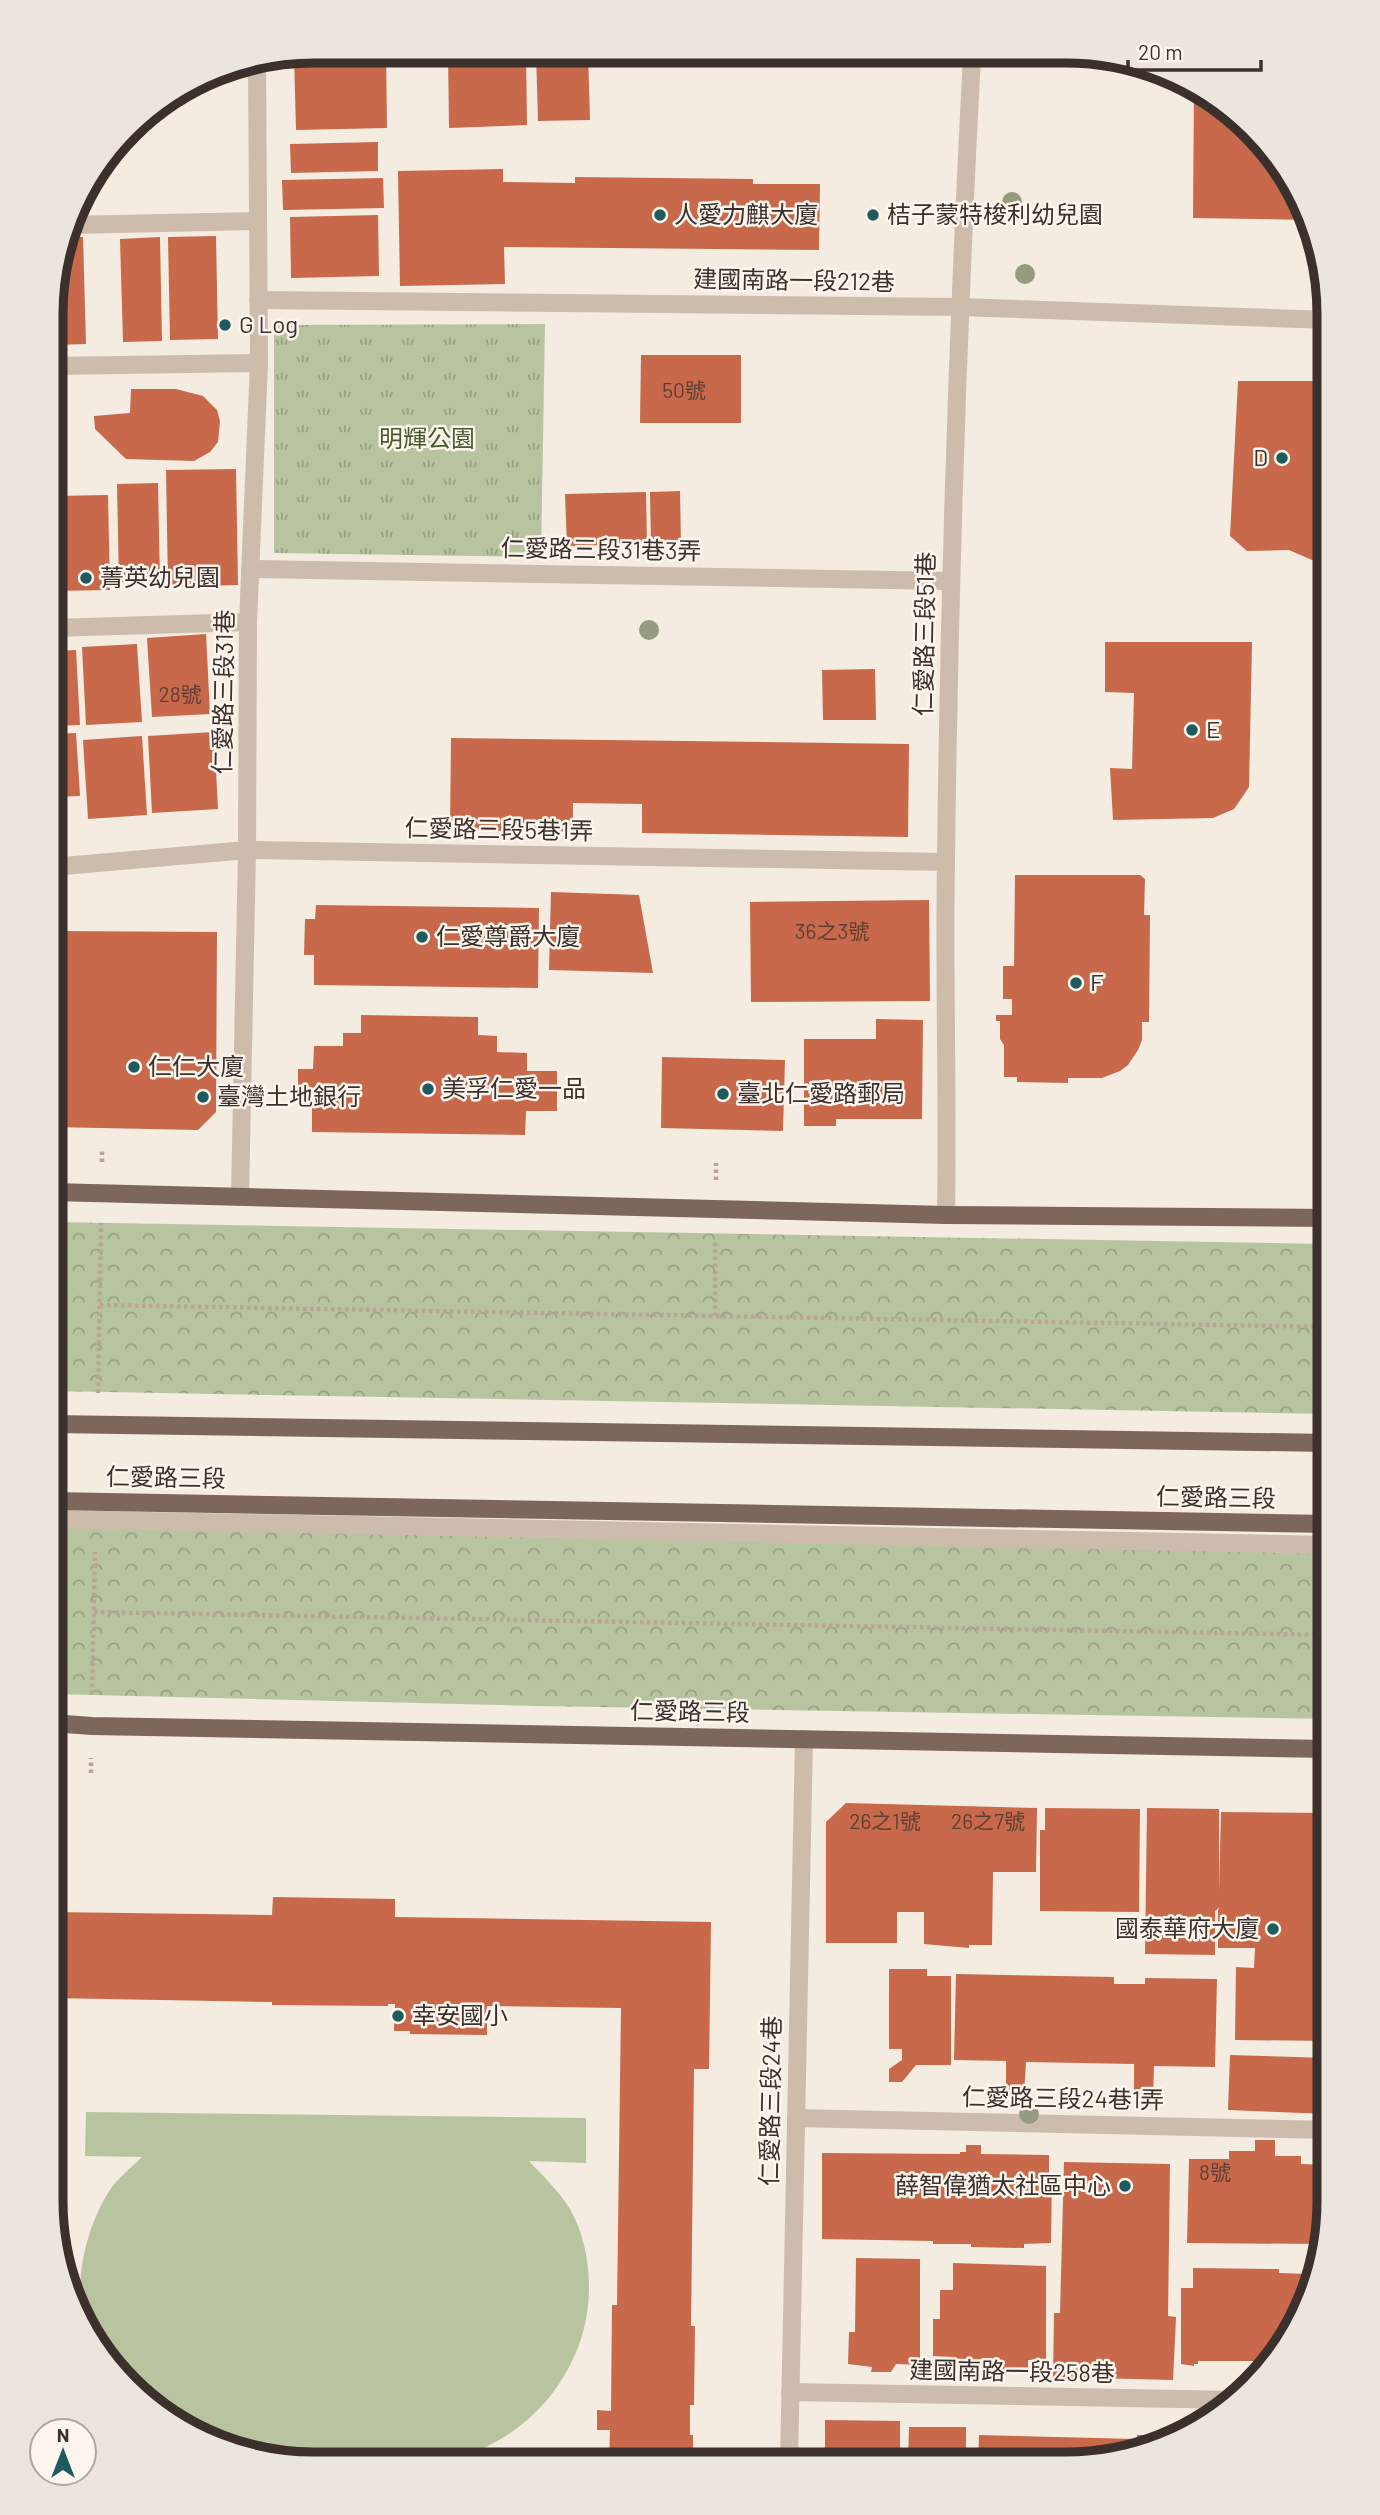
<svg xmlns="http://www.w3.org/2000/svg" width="1380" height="2515" font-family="Barlow,'Noto Sans TC',sans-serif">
  <defs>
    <pattern id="forest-crowns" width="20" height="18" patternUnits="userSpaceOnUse" patternTransform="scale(1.75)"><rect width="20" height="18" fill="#b8c4a0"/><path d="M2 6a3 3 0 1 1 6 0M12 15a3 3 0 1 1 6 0" fill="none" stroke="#97a083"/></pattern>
    <pattern id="park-tufts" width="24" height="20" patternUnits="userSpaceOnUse" patternTransform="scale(1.75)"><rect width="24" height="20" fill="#b8c4a0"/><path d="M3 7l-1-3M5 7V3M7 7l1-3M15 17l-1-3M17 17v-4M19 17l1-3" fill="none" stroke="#97a083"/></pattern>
  </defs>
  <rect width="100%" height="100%" fill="#f4ebe1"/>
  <path fill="#b8c4a0" d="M86 2112 586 2118V2163L529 2161C543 2176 559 2191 570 2209 590 2244 594 2294 583 2332 567 2389 524 2435 468 2454 460 2457 451 2461 443 2462 419 2466 383 2462 358 2462 309 2462 259 2464 213 2444 182 2431 154 2410 131 2387 112 2368 94 2349 85 2323 71 2283 89 2216 115 2183 123 2174 133 2166 142 2157L85 2156Z"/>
  <g fill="url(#forest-crowns)">
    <path d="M52 1222 1329 1244V1414L52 1391Z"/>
    <path d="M52 1523 1329 1547V1719L539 1706 51 1694Z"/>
  </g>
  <path fill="url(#park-tufts)" d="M545 324 541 557 274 553V325Z"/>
  <g fill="#c8694b">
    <path d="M314 51H386L387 128 296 130 294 55Z"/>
    <path d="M448 52H526L527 125 449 128Z"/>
    <path d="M536 52H588L590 120 538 121Z"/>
    <path d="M1194 86 1239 116 1285 167 1311 220 1193 218Z"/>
    <path d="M378 142V171L291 173 290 144Z"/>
    <path d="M503 169V182L575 183V177L753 179V184H820L819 250 504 247 505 284 400 286 398 171Z"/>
    <path d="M383 178 384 208 283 210 282 180Z"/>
    <path d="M378 215 379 276 291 278 290 217Z"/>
    <path d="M216 236 218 339 170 340 168 237Z"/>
    <path d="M66 237H83L86 344 53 345V280Z"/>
    <path d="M160 237 162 341 123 342 120 239Z"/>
    <path d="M641 355H741V423H640Z"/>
    <path d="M1238 381H1329V564L1312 560 1289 550 1247 551 1230 536Z"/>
    <path d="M131 389H176L203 396 217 410 220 421 218 442 210 452 194 461 126 459 95 429 94 416 130 413Z"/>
    <path d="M236 469 238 585 168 587 166 470Z"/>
    <path d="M158 483 160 582 119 583 117 484Z"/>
    <path d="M680 491 681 544H651L650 492Z"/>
    <path d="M646 492 647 544 567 546 565 494Z"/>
    <path d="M108 495 110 590 53 591V496Z"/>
    <path d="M206 634 210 714 152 717 147 638Z"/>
    <path d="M1105 642H1252L1249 787 1234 809 1213 818 1113 820 1110 768 1132 769 1134 693 1105 692Z"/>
    <path d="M137 644 142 722 86 725 82 647Z"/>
    <path d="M76 650 80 725 52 726 53 651Z"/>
    <path d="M875 669 876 720H823L822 670Z"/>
    <path d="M214 732 218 809 152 813 148 736Z"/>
    <path d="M76 733 80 796 52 797V734Z"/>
    <path d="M142 736 147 815 88 819 83 740Z"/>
    <path d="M451 738 909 744 908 837 642 833V804L573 803V832L450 830Z"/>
    <path d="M1015 875H1140L1145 879 1144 915H1150L1149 1022H1142V1040L1138 1050 1128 1065 1120 1071 1102 1078H1068V1083L1017 1082V1077H1004V1045L1000 1039V1021H996V1015H1012V999H1003V966H1014Z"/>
    <path d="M551 892 639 895 653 973 549 970Z"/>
    <path d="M929 900 930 1001 751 1002 750 902Z"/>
    <path d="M316 905 539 908 538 988 314 985V955H304L305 919H315Z"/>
    <path d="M52 931 217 932 216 1112 198 1130 52 1127Z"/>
    <path d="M361 1015 478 1017V1035L497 1036V1052L527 1053V1071H557V1111H526L525 1135 312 1132V1108L298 1107V1069H313L314 1046H343V1033H361Z"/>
    <path d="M876 1019 923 1020 922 1119H836V1126H804V1039H876Z"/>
    <path d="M662 1057 785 1060 783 1131 661 1128Z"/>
    <path d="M846 1803 1037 1808 1036 1872H993L992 1945H969V1948L924 1944V1912H897V1943H826V1822Z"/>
    <path d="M1045 1808 1140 1809 1139 1912 1040 1911V1830H1045Z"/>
    <path d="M1147 1808 1219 1809V1890L1221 1812 1329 1813V2041L1235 2040 1236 1967 1254 1968 1255 1948H1218V1910L1220 1907 1215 1911V1955L1145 1954Z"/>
    <path d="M273 1897 395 1899V1917L711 1922 709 2069H694L691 2326H695L694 2405H690V2435H693V2463H609L610 2430H597V2410L611 2411 612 2305H617L621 2008 487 2006V2035L410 2034V2031H394L395 2004H388V2006L272 2005V2002L51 1998V1912L272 1915Z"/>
    <path d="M889 1969H927V1976H951V2065H916L902 2082H889V2069L902 2060V2049H889Z"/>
    <path d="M956 1974 1114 1977V1984H1145V1978L1217 1979 1215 2067 1154 2066 1153 2098 1134 2097V2064L1026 2062 1024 2094H1006V2061L954 2060Z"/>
    <path d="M1230 2055 1329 2058V2114L1228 2110Z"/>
    <path d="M1255 2140H1275V2156H1301V2164L1329 2165V2219L1323 2244 1187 2243 1189 2159H1229V2151H1255Z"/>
    <path d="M966 2145H981V2154L1049 2155V2174H1052L1051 2243 1024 2244V2248L971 2247V2244H933V2241L822 2239V2153L960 2154V2152H966Z"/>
    <path d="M1064 2162 1170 2164 1168 2316 1176 2317 1173 2380 1053 2377 1054 2313H1060Z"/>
    <path d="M856 2258 920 2259V2365L896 2364 891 2372H871L872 2367 848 2364 849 2332H855Z"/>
    <path d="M953 2263 1046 2266V2360H1028V2373H1000V2367L952 2368V2357L933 2356V2319H940V2290H953Z"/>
    <path d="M1193 2268 1279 2269V2273L1309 2274V2278H1315L1309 2301 1275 2361H1198V2364H1194V2366L1181 2364V2288H1193Z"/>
    <path d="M825 2420 900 2421V2464H825Z"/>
    <path d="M909 2427H966V2464H908Z"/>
    <path d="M1162 2433H1185L1151 2450 1137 2452V2435H1156V2438H1162Z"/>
    <path d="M979 2435 1135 2439V2453L1066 2464H978Z"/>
  </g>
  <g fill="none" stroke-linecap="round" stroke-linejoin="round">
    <g stroke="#b9a596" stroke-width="4.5" stroke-dasharray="3.5 3.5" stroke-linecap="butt">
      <path d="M102 1162V1149"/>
      <path d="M716 1180V1163"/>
      <path d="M100 1305 1329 1327"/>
      <path d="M715 1316V1241"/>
      <path d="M98 1393 101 1223"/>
      <path d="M94 1612 1329 1635"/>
      <path d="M92 1694 95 1552"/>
      <path d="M91 1773V1758"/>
    </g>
    <g stroke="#cdbbac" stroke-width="18">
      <path d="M70 225 257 221"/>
      <path d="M258 300 959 307 1329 320"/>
      <path d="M53 366 259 363"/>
      <path d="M250 569 950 581"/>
      <path d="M53 628 248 622"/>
      <path d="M52 867 247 850 946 862"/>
      <path d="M240 1197 247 850 248 622 259 363 257 62"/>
      <path d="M946 1215C948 1096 944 977 946 859 949 591 958 323 972 55"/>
      <path d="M52 1519 1329 1545"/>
      <path d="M796 2118 1329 2130"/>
      <path d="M790 2392 1234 2400"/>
      <path d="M789 2463 804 1739"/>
    </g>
    <g stroke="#7d675c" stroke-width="18">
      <path d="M52 1192 946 1215 1329 1218"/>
      <path d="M52 1424 1329 1443"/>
      <path d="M52 1501 1329 1524"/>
      <path d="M51 1723 92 1726 1329 1749"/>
    </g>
  </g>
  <g fill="#969b7f">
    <circle cx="1012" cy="202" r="10"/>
    <circle cx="1025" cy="274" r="10"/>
    <circle cx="649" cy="630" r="10"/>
    <circle cx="1029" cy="2114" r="10"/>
  </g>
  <g fill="#1f5a5e" stroke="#fbf5ee" stroke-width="2.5">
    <circle cx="660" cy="215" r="7"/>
    <circle cx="873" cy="215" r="7"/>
    <circle cx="225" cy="325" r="7"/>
    <circle cx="1282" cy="458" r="7"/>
    <circle cx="86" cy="578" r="7"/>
    <circle cx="1192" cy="730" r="7"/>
    <circle cx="422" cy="937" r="7"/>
    <circle cx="1076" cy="983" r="7"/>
    <circle cx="134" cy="1067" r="7"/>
    <circle cx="428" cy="1089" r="7"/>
    <circle cx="723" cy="1094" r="7"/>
    <circle cx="203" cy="1097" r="7"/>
    <circle cx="1273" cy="1929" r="7"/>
    <circle cx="398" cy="2016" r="7"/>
    <circle cx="1125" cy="2186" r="7"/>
  </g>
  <g text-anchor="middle" stroke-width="5" stroke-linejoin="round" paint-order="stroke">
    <g font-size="21" fill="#5e3e33">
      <text x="684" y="398">50號</text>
      <text x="180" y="702">28號</text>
      <text x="832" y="939">36之3號</text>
      <text x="885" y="1829">26之1號</text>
      <text x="988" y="1829">26之7號</text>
      <text x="1215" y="2180">8號</text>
    </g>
    <g font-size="24" fill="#3b302b" stroke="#fbf5ee" text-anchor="start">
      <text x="674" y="223">人愛力麒大廈</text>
      <text x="887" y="223">桔子蒙特梭利幼兒園</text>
      <text x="239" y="333">G Log</text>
      <text x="1268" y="466" text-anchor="end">D</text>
      <text x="100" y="586">菁英幼兒園</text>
      <text x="1206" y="738">E</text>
      <text x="436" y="945">仁愛尊爵大廈</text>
      <text x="1090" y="991">F</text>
      <text x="148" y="1075">仁仁大廈</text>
      <text x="442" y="1097">美孚仁愛一品</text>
      <text x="737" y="1102">臺北仁愛路郵局</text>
      <text x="217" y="1105">臺灣土地銀行</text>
      <text x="1259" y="1937" text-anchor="end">國泰華府大廈</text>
      <text x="412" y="2024">幸安國小</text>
      <text x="1111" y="2194" text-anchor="end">薛智偉猶太社區中心</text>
    </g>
    <g font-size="24" fill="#3b302b" stroke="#fbf5ee">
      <text transform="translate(794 281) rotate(1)" y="8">建國南路一段212巷</text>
      <text transform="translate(601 550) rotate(1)" y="8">仁愛路三段31巷3弄</text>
      <text transform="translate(925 634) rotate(-89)" y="8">仁愛路三段51巷</text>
      <text transform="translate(224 692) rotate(-89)" y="8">仁愛路三段31巷</text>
      <text transform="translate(499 830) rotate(1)" y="8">仁愛路三段5巷1弄</text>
      <text transform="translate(166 1478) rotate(1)" y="8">仁愛路三段</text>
      <text transform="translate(1216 1498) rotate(1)" y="8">仁愛路三段</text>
      <text transform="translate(690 1712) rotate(1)" y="8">仁愛路三段</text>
      <text transform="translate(1063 2099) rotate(1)" y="8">仁愛路三段24巷1弄</text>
      <text transform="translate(771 2101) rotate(-89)" y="8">仁愛路三段24巷</text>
      <text transform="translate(1012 2372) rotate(1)" y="8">建國南路一段258巷</text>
    </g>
    <g font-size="24" fill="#4a5a2e" stroke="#fbf5ee">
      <text x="427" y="447">明輝公園</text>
    </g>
  </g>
  <path d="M0 0H1380V2515H0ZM314 63H1066A251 251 0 0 1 1317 314V2201A251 251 0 0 1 1066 2452H314A251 251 0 0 1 63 2201V314A251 251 0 0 1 314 63Z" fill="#ece5de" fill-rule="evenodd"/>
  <path fill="none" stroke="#3b302b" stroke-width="9" d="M314 63H1066A251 251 0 0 1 1317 314V2201A251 251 0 0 1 1066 2452H314A251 251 0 0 1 63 2201V314A251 251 0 0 1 314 63Z"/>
  <g transform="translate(63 2452)"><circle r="33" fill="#fbf5ee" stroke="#aea6a0" stroke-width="2"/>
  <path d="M0-5L12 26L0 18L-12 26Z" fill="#1f5a5e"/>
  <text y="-10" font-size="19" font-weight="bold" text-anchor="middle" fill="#3b302b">N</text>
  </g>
  <path d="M1128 60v10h133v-10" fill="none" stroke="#3b302b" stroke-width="3.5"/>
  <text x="1138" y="60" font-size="21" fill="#3b302b" stroke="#fbf5ee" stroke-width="5" paint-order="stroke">20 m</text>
</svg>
